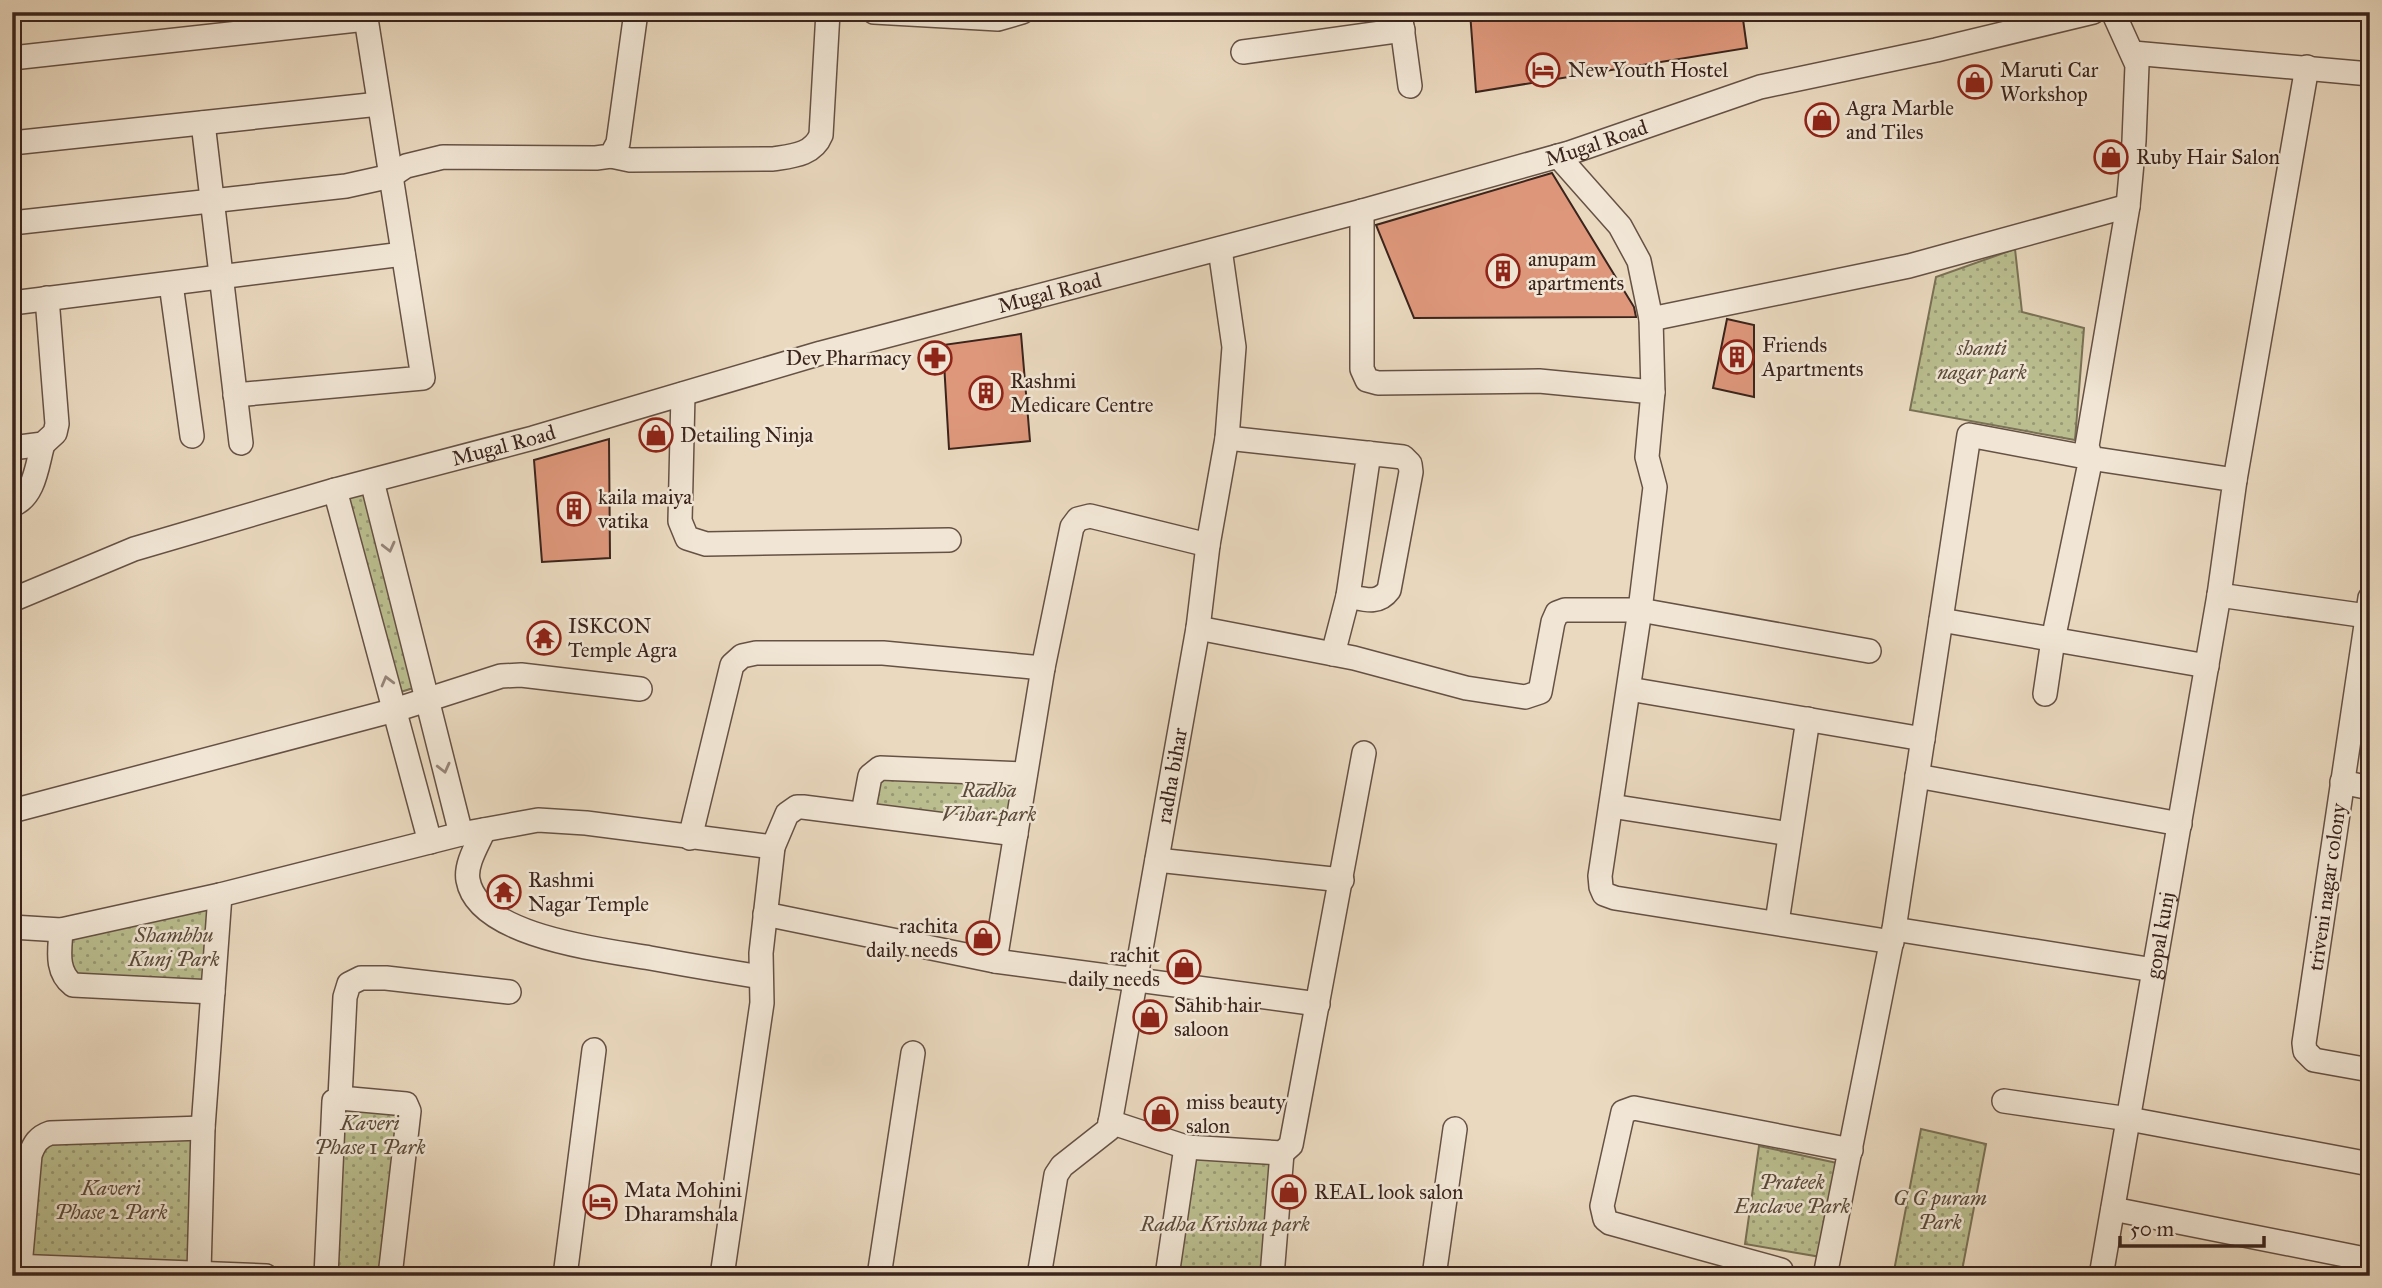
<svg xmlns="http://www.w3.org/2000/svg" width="2382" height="1288" font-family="'IM FELL Great Primer',serif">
  <defs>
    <pattern id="grass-dots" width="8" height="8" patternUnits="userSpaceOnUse" patternTransform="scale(1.75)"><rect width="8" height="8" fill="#babe8f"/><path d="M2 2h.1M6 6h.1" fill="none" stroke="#989a74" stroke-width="1.8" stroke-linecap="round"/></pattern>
  </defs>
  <rect width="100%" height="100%" fill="#ead9bf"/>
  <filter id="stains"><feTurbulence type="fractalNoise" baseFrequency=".00286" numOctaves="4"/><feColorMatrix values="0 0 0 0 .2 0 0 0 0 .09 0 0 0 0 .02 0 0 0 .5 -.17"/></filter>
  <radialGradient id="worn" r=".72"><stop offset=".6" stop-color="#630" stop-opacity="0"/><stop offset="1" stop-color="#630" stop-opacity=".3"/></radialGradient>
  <g fill="url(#grass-dots)" stroke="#7a7156" stroke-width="2">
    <path d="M2015 249 2022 312 2084 328 2075 440 1910 410 1936 277Z"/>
    <path d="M375 491 423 685 391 695 337 501Z"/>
    <path d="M873 772 1025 774 1016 834 863 813Z"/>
    <path d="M220 895 213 992 67 980 61 930Z"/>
    <path d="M340 1098 406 1104 389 1276H326Z"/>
    <path d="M203 1128 199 1272 20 1266 30 1162 50 1133Z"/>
    <path d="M1921 1129 1986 1144 1961 1276H1893Z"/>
    <path d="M1759 1146 1837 1163 1821 1257 1745 1244Z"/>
    <path d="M1186 1147 1282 1153 1272 1276H1167Z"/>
  </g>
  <g fill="#de977b" stroke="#3a241c" stroke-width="2">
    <path d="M1470 12H1742L1747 48 1476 92Z"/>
    <path d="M1552 173 1634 307 1636 317 1414 318 1376 225Z"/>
    <path d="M1727 319 1754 325V397L1713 388Z"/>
    <path d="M1021 334 1030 441 949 449 943 345Z"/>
    <path d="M609 439 610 558 542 562 534 460Z"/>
  </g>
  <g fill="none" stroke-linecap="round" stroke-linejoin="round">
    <defs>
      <g id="minor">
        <path d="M874 12 998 19 1022 12"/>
        <path d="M1400 12 1410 86"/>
        <path d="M1243 52 1403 30"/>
        <path d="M2133 53 2370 74"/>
        <path d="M12 58 366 19"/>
        <path d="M203 123 241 443"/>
        <path d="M12 143 379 104"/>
        <path d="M611 156 630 160 773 159C792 156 813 155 821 135L828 12"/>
        <path d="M1558 156 1620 226 1639 261 1651 319 1653 392 1647 457 1655 487 1640 610 1600 876 1601 887 1604 894 1615 898 1892 942"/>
        <path d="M1362 211V369L1367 380 1378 383 1539 381 1653 392"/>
        <path d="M12 223 346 186 391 176 406 166 443 157 596 158 611 156 618 143 636 12"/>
        <path d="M171 284 192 436"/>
        <path d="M12 303 403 254"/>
        <path d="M1651 319 1909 266 2128 206"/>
        <path d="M683 394 680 521 687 538 706 544 949 540"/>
        <path d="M235 395 423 378 365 12"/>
        <path d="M1227 438 1403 457 1410 464 1411 472 1389 590C1378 605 1364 599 1348 596L1369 453"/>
        <path d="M12 448 43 444 55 433 57 424 47 298"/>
        <path d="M2235 480 2307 67"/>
        <path d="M372 481 461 834"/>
        <path d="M335 490 430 842"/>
        <path d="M12 505C35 497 37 464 43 444"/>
        <path d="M2219 595 2367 616"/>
        <path d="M2370 598 2304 1043 2305 1051 2314 1060 2370 1070"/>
        <path id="s1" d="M12 600 134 549 335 490 533 438 821 353 1362 211 1569 153 1760 87 1936 50 2093 12"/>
        <path d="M1941 620 2207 666"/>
        <path d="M1198 628 1354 658 1466 688 1525 697 1540 692 1553 622 1557 613 1565 610H1640L1869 651"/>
        <path d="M1333 654 1348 596"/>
        <path d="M1629 689 1923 739"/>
        <path d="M1917 776 2180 824"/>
        <path d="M2342 782 2370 788"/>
        <path d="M1611 806 1790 834"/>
        <path d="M12 811 395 710 501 676 521 675 640 689"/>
        <path d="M863 813 870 776 880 768 1025 774"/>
        <path d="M484 830C478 844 465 864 468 880 478 937 604 950 650 958 687 965 724 971 761 977"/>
        <path d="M690 838 732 665 742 656 756 653H883L1043 668"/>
        <path d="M1157 860 1342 880"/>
        <path d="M765 914 995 961 1318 1004"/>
        <path d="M1777 922 1808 719"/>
        <path d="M12 927 61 930 220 895 461 834 538 820 586 823 773 847"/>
        <path d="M1894 929 2154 970"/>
        <path d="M61 930C60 949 55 971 73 985L213 992"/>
        <path d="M995 961 1043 668 1072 527 1078 519 1090 516 1208 545"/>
        <path d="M340 1098 406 1104 409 1111 390 1276"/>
        <path d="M2004 1101 2129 1119 2370 1164"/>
        <path d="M1110 1122 1186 1147 1282 1153 1291 1145 1364 753"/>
        <path d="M2113 1209 2370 1260"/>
        <path d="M12 1266 266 1276"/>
        <path d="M20 1266 30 1155C34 1144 38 1137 50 1133L203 1128"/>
        <path d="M1781 1270 1610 1223 1605 1219 1602 1206 1623 1112 1634 1108 1851 1150"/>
        <path d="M199 1272 203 1128 220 895"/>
        <path d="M326 1276 334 1101 340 1098 345 997 349 984 361 978H386L509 992"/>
        <path d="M565 1276 594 1050"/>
        <path d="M722 1276 762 1003 761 953 773 847 787 814 797 807H803L1016 834"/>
        <path d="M879 1276 913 1053"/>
        <path id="s2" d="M1039 1276 1056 1175 1062 1166 1109 1129 1198 628 1208 545 1227 438 1234 347 1220 249"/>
        <path d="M1167 1276 1186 1147"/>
        <path d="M1272 1276 1282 1153"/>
        <path d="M1434 1276 1455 1129"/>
        <path d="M1825 1276 1894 929 1969 435 2091 458 2053 640 2045 694"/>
        <path id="s3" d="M2101 1276 2219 595 2235 480 2096 459 2091 458 2087 446 2128 206 2134 141 2137 65 2113 12"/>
      </g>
    </defs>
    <use href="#minor" stroke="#665145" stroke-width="26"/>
    <use href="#minor" stroke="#f1e6d5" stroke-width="23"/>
  </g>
  <defs><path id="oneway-chevron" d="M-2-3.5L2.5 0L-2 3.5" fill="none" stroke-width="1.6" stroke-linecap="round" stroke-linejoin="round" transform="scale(1.75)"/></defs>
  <g stroke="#968578">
    <use href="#oneway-chevron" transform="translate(389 547) rotate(76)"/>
    <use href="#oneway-chevron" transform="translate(387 681) rotate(-105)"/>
    <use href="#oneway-chevron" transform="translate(444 768) rotate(76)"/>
  </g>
  <defs>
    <symbol id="hotel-ring" viewBox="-11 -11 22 22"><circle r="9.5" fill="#f1e6d5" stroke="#8f2418" stroke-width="1.5"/><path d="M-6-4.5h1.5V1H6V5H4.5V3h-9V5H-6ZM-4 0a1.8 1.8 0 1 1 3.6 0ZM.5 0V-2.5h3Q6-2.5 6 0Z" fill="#8f2418"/></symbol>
    <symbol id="shop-ring" viewBox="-11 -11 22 22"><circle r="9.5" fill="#f1e6d5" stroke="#8f2418" stroke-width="1.5"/><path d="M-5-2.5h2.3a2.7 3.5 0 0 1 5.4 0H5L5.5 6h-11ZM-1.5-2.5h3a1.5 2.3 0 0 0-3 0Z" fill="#8f2418"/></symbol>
    <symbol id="building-ring" viewBox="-11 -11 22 22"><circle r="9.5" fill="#f1e6d5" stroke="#8f2418" stroke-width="1.5"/><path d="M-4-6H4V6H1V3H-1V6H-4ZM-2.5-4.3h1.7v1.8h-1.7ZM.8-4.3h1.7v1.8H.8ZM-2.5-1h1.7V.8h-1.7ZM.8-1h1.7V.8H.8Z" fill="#8f2418"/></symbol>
    <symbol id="pharmacy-ring" viewBox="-11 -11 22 22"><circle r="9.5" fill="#f1e6d5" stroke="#8f2418" stroke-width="1.5"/><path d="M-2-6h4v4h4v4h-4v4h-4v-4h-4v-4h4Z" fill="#8f2418"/></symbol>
    <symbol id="temple-ring" viewBox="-11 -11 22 22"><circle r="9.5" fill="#f1e6d5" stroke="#8f2418" stroke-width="1.5"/><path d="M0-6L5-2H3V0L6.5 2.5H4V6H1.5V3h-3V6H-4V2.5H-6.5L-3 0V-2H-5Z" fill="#8f2418"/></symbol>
  </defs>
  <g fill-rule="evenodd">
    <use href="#hotel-ring" x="1524" y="51" width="38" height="38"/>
    <use href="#shop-ring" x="1956" y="63" width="38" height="38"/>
    <use href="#shop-ring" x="1803" y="101" width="38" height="38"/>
    <use href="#shop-ring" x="2092" y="138" width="38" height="38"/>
    <use href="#building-ring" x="1484" y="252" width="38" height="38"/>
    <use href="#building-ring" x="1718" y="338" width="38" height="38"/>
    <use href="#pharmacy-ring" x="916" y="339" width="38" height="38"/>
    <use href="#building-ring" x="967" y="374" width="38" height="38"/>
    <use href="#shop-ring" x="637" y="416" width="38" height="38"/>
    <use href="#building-ring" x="555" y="490" width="38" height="38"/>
    <use href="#temple-ring" x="525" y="619" width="38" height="38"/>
    <use href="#temple-ring" x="485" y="873" width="38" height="38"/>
    <use href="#shop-ring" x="964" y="919" width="38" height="38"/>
    <use href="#shop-ring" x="1165" y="948" width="38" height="38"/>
    <use href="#shop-ring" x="1131" y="998" width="38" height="38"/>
    <use href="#shop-ring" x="1142" y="1095" width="38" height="38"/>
    <use href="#shop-ring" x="1270" y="1173" width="38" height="38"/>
    <use href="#hotel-ring" x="581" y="1183" width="38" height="38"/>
  </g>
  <g text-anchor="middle" stroke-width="5" stroke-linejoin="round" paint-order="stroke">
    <g font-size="21" fill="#3a241c" stroke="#f1e6d5" text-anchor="start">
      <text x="1568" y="77">New Youth Hostel</text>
      <text x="2000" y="77">Maruti Car<tspan x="2000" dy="24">Workshop</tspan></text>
      <text x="1846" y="115">Agra Marble<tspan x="1846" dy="24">and Tiles</tspan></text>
      <text x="2136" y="164">Ruby Hair Salon</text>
      <text x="1528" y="266">anupam<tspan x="1528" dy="24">apartments</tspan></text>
      <text x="1762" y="352">Friends<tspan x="1762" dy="24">Apartments</tspan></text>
      <text x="911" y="365" text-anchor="end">Dev Pharmacy</text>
      <text x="1010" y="388">Rashmi<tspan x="1010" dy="24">Medicare Centre</tspan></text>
      <text x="680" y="442">Detailing Ninja</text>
      <text x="598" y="504">kaila maiya<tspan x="598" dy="24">vatika</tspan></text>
      <text x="568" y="633">ISKCON<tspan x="568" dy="24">Temple Agra</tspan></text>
      <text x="528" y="887">Rashmi<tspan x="528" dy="24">Nagar Temple</tspan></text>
      <text x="958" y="933" text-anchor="end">rachita<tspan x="958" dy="24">daily needs</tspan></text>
      <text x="1160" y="962" text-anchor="end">rachit<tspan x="1160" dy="24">daily needs</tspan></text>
      <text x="1174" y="1012">Sahib hair<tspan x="1174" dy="24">saloon</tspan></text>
      <text x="1186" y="1109">miss beauty<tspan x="1186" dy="24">salon</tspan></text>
      <text x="624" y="1197">Mata Mohini<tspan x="624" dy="24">Dharamshala</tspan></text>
      <text x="1314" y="1199">REAL look salon</text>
    </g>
    <g font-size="21" fill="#3a241c" stroke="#f1e6d5">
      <text dy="7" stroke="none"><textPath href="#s1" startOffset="1650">Mugal Road</textPath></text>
      <text dy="7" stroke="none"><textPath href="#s1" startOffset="1083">Mugal Road</textPath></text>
      <text dy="7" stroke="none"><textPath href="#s1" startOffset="516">Mugal Road</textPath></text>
      <text dy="7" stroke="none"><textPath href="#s2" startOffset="532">radha bihar</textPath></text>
      <text transform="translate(2327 887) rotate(-82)" y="7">triveni nagar colony</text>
      <text dy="7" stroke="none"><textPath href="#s3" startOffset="346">gopal kunj</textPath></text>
    </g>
    <g font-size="21" font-style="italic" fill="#5a4a39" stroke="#f1e6d5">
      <text x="1982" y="355">shanti<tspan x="1982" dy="24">nagar park</tspan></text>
      <text x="989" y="797">Radha<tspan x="989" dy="24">Vihar park</tspan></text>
      <text x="174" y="942">Shambhu<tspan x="174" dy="24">Kunj Park</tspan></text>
      <text x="370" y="1130">Kaveri<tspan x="370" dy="24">Phase 1 Park</tspan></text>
      <text x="1792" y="1189">Prateek<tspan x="1792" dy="24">Enclave Park</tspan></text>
      <text x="111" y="1195">Kaveri<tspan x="111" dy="24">Phase 2 Park</tspan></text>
      <text x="1940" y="1205">G G puram<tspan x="1940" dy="24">Park</tspan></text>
      <text x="1225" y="1231">Radha Krishna park</text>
    </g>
  </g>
  <rect width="2382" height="1288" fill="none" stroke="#ead9bf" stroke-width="42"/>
  <rect x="14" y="14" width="2354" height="1260" fill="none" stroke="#3a241c" stroke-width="3.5"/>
  <rect x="21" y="21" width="2340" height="1246" fill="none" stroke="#3a241c" stroke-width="2"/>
  <path d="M2120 1236v10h144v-10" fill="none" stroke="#3a241c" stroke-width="3.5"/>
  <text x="2130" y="1236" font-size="21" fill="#3a241c" stroke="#f1e6d5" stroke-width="5" paint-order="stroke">50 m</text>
  <rect width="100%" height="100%" filter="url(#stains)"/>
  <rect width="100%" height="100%" fill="url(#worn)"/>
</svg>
